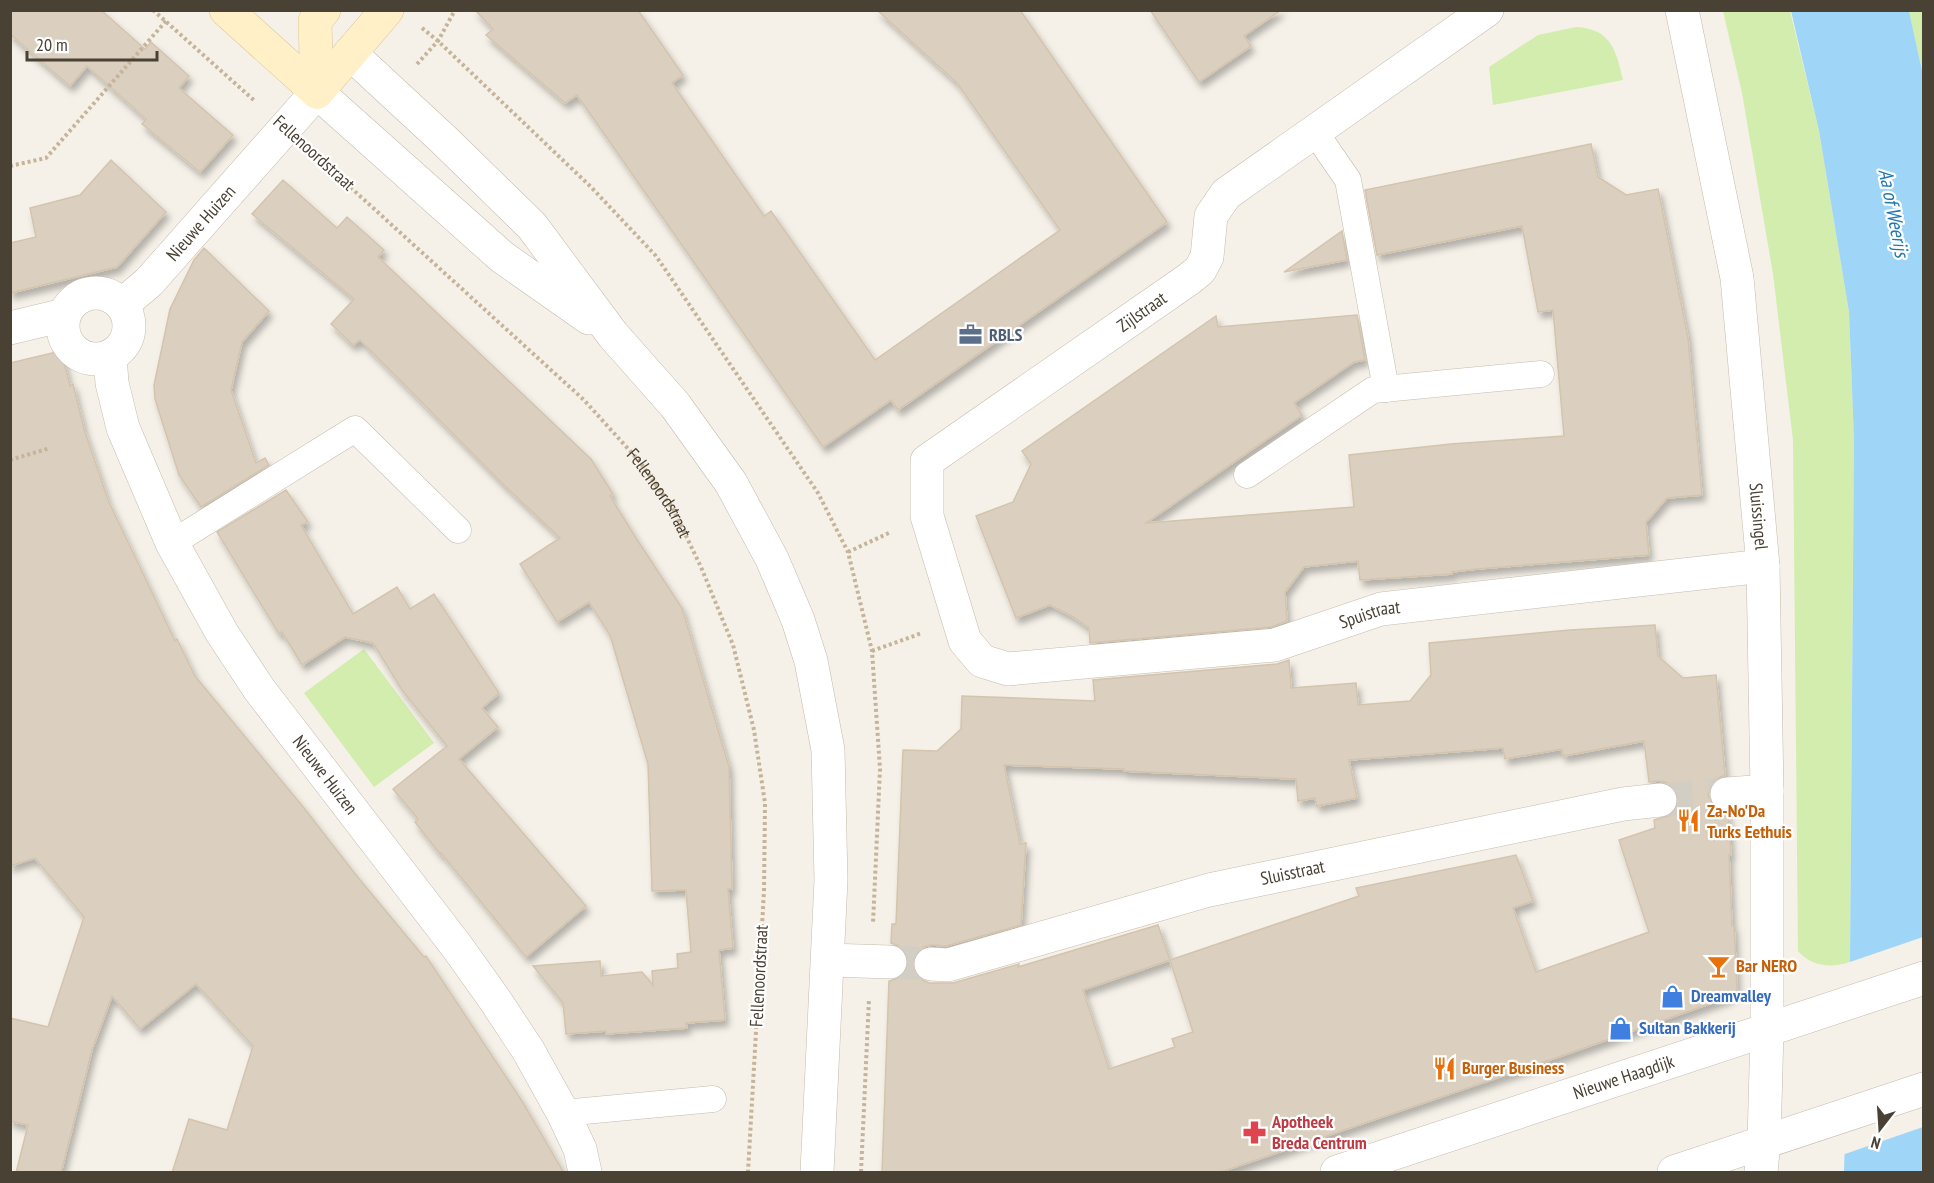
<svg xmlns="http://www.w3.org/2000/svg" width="1934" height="1183" font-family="'PT Sans Narrow',sans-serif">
  <defs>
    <filter id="shadow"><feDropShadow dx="3.5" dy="6" stdDeviation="3" flood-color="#0004"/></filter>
  </defs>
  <rect width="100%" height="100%" fill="#f5f1e8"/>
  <g fill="#d2edad">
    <path d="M1723 11H1790L1819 131 1849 312 1854 439 1850 962C1832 968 1811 967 1798 951L1793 440 1773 274 1742 93Z"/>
    <path d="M1909 11H1923V75Z"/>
    <path d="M1576 27C1612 29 1616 51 1623 80L1493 105 1489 67 1538 35Z"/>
    <path d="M364 649 434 743 374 787 304 693Z"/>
  </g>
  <path fill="#9fd6f7" d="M1791 11H1909L1923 75V1172H1844L1850 962 1854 440 1849 312 1819 131Z"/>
  <path fill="#f5f1e8" d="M1923 937V1127L1842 1155 1847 963Z"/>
  <g fill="#dbcfbf" stroke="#d4c4ae" stroke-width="1.5" fill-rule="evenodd" filter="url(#shadow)">
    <path d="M10 10H101L145 49 151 42 189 76 179 88 233 135 200 172 142 124 146 119 87 66 70 86 10 34Z"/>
    <path d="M475 10H638L683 75 672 83 764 216 771 211 875 360 1060 230 957 83 877 10H1020L1167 222 898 410 891 400 823 447 577 95 565 103 486 35 493 29Z"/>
    <path d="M1150 10H1281L1244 36 1251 46 1199 82Z"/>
    <path d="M1591 144 1598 177 1626 195 1658 189 1688 338 1702 495 1667 498 1646 522 1649 555 1477 569 1452 572V574L1360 580 1358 561 1304 567 1285 592 1287 621 1271 627 1090 643 1089 628 1072 616 1050 605 1016 618 976 516 1013 502 1031 464 1022 451 1216 316 1218 327 1357 315 1365 360 1354 362 1294 403 1302 415 1146 523 1354 507 1349 455 1451 444 1564 436 1553 310 1538 312 1522 226 1377 255 1365 190Z"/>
    <path d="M111 160 166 212 117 267 10 293V243L36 237 30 208 80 195Z"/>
    <path d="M283 180 337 228 347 217 384 250 378 257 591 459 613 494 610 496 636 538 682 608 729 767 732 889H728L733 948 719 950 725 1020 686 1023 687 1028 606 1034V1031L566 1034 563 1003 533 966 600 961 601 976 642 972 653 985 652 971 678 968 677 954 691 952 686 890 652 891 648 764 610 635 589 602 557 622 520 564 560 538 504 485 360 340 353 345 331 324 354 299 252 214Z"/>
    <path d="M1342 231 1347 260 1284 272Z"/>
    <path d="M204 248 269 311 242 342 231 390 256 463 265 458 269 465 201 507 179 475 155 399 154 385 170 309 194 260Z"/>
    <path d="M61 351 70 386 73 384 84 429 108 500 168 626 175 641 177 639 195 676 304 808 356 875 424 957 426 956 522 1101 564 1173H172L189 1119 227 1130 253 1046 196 984 140 1029 112 996 92 1050 61 1173H16L28 1125 10 1121V1018L48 1027 84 917 35 858 10 866V363Z"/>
    <path d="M286 490 308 522 301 525 353 614 397 587 410 609 434 594 499 693 482 708 498 727 459 759 586 906 526 957 441 853 440 854 415 822 418 819 393 789 447 746 402 690 373 643 345 637 302 665 282 632 279 634 217 532Z"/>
    <path d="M1655 625 1658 656 1683 678 1716 675 1725 775 1716 779 1710 786 1708 795 1712 805 1719 811 1728 813 1731 855H1729L1732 926H1734L1737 989 1729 997 1550 1060 1218 1173H882L889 981 899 978 906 971 909 963 906 953 899 946 891 943 892 924H896L903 750 937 751 961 729 962 696 1095 701 1093 680 1277 664 1289 660 1291 688 1356 683 1358 705 1410 701 1431 675 1429 643 1570 630ZM1644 741 1649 782 1659 781 1668 783 1675 789 1679 799 1677 808 1671 815 1654 820 1655 828 1619 840 1649 932 1536 972 1513 908 1533 901 1516 855 1356 888 1359 896 1170 960 1158 925 1018 967 1019 964 953 983H929L920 979 914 972 912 962 915 954 923 947 932 945 946 946 1021 925 1026 843 1020 844 1004 765 1124 769V771L1296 779 1298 801 1315 798 1317 806 1357 798 1349 760 1503 748 1505 759 1562 749 1563 756ZM1170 960 1193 1032 1172 1039 1175 1047 1109 1069 1083 990Z"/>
  </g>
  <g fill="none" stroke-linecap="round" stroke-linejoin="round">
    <g stroke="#d3cec4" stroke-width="33" stroke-dasharray="33 16" stroke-linecap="butt">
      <path d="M1660 800 1727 794"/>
      <path d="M890 962 931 964"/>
    </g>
    <defs>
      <g id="service">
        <path d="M1315 132 1348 180 1386 389"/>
        <path d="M1247 475 1373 390 1541 374"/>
        <path d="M172 543 355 429 458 530"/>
        <path d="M563 1113 713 1099"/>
      </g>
      <g id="minor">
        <path id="s2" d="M1487 10 1226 194 1211 216 1207 257 1200 270 1189 279 927 461V516L965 641 982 661 1008 669 1275 645 1381 609 1763 566"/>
        <path id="s3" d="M1682 10 1737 278 1763 566 1767 791V1030"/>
        <circle cx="96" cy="326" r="33"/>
        <path id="s4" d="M122 305 149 282 317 92"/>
        <path d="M10 328 64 315"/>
        <path id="s5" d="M110 356 112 383 123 428 172 543 222 633 259 689 458 948 495 1000 528 1050 563 1113 580 1149 585 1172"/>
        <path d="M1727 794 1767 791"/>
        <path d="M828 960 890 962"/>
        <path id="s6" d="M931 964 948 965 1209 890 1623 804 1660 800"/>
        <path d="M1761 1172 1764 1142"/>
      </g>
      <g id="tertiary">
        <path d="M350 53 444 140 532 226 613 335 675 405 731 483 772 559 798 620 811 661 828 750 831 880 817 1172"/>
        <path d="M317 92 502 257 589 318"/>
        <path d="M1764 1142 1767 1030"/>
        <path id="s7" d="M1337 1172 1924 978"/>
        <path d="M1674 1172 1924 1089"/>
      </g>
      <g id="secondary">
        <path d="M226 10 317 92"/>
        <path d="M317 92 387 10"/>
        <path d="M317 92 315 21 324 10"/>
      </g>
    </defs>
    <use href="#service" stroke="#c5bbac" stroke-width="27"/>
    <use href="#minor" stroke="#c5bbac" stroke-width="34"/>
    <use href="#tertiary" stroke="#c5bbac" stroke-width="34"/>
    <use href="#secondary" stroke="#ddc795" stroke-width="34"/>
    <g stroke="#c5b499" stroke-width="4" stroke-dasharray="3 3" stroke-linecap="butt">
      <path d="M153 10 256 102"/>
      <path d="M422 28 438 41 591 187 656 256 818 493 848 552 872 651 880 769 873 923"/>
      <path d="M417 64 438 41 455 10"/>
      <path id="s1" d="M315 155 584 400 640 462 673 509 701 567 733 645 754 730 765 803 764 891 748 1172"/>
      <path d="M10 166 46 158 166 21"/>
      <path d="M10 460 50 448"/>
      <path d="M848 552 891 532"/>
      <path d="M872 651 922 633"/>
      <path d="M861 1172 869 999"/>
    </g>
    <use href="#service" stroke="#fff" stroke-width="26"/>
    <use href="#minor" stroke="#fff" stroke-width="33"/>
    <use href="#tertiary" stroke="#fff" stroke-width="33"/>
    <use href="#secondary" stroke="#fff0c8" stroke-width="33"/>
  </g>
  <defs>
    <symbol id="office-bare" viewBox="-9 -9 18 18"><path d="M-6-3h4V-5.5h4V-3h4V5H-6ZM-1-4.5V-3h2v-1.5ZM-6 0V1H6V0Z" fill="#5c6f8a" stroke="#fff" stroke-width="2.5" paint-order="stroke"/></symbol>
    <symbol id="restaurant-bare" viewBox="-9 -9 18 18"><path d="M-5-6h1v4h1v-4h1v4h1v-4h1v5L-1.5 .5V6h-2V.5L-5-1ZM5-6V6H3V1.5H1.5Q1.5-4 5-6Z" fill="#e8710a" stroke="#fff" stroke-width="2.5" paint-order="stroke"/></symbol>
    <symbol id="bar-bare" viewBox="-9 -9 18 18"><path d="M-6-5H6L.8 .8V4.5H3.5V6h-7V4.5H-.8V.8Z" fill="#e8710a" stroke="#fff" stroke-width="2.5" paint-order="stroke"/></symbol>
    <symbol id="shop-bare" viewBox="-9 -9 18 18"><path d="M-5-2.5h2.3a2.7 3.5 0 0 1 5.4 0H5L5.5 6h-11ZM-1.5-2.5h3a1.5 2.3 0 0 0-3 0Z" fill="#3f7fe0" stroke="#fff" stroke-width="2.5" paint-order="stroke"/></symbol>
    <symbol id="pharmacy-bare" viewBox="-9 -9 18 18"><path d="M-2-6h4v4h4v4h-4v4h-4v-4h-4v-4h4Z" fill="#e0444e" stroke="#fff" stroke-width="2.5" paint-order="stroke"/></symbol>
  </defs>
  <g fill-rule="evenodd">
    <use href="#office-bare" x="954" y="318" width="33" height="33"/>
    <use href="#restaurant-bare" x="1672" y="804" width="33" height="33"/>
    <use href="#bar-bare" x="1702" y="950" width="33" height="33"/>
    <use href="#shop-bare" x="1656" y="980" width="33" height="33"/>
    <use href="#shop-bare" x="1604" y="1012" width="33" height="33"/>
    <use href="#restaurant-bare" x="1428" y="1052" width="33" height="33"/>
    <use href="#pharmacy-bare" x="1238" y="1116" width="33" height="33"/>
  </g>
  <g text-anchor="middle" stroke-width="4.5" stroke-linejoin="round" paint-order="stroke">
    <g font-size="18" fill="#4a4135" stroke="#fff">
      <text transform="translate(314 153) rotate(42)" y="6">Fellenoordstraat</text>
      <text dy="6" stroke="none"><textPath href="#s4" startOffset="114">Nieuwe Huizen</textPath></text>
      <text transform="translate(1142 312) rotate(-35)" y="6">Zijlstraat</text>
      <text dy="6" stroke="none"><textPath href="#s1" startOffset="484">Fellenoordstraat</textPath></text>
      <text dy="6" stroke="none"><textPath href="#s3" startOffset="513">Sluissingel</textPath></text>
      <text dy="6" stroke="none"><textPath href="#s2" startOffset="1342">Spuistraat</textPath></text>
      <text dy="6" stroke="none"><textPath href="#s5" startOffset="477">Nieuwe Huizen</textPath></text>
      <text dy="6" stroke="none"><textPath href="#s6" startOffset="374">Sluisstraat</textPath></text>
      <text transform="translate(759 976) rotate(-87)" y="6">Fellenoordstraat</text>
      <text dy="6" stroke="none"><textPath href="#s7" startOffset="302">Nieuwe Haagdijk</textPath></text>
    </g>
    <g font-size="18" font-weight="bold" fill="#4e5e75" stroke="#fff" text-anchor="start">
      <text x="989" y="341">RBLS</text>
    </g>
    <g font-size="18" font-weight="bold" fill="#c56008" stroke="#fff" text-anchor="start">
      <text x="1707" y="817">Za-No'Da<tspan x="1707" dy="21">Turks Eethuis</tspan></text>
      <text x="1736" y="972">Bar NERO</text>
      <text x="1462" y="1074">Burger Business</text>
    </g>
    <g font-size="18" font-weight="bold" fill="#366cbe" stroke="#fff" text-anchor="start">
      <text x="1691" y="1002">Dreamvalley</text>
      <text x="1639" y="1034">Sultan Bakkerij</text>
    </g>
    <g font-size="18" font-weight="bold" fill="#be3a42" stroke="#fff" text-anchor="start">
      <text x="1272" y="1128">Apotheek<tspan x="1272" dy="21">Breda Centrum</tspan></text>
    </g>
    <g font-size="20" font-style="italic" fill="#2178af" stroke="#fff">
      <text transform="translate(1894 213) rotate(79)" y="7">Aa of Weerijs</text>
    </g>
  </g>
  <rect width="1934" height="1183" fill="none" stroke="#4a4135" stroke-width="24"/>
  <g transform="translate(1880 1129) rotate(197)" stroke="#ffffff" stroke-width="4.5" paint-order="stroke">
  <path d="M0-4.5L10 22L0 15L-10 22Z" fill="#4a4135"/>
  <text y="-9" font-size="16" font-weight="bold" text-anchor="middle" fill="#4a4135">N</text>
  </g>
  <path d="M27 51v9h130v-9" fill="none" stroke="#4a4135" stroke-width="3"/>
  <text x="36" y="51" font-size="18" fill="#4a4135" stroke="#ffffff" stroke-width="4.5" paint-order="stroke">20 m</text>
</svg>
